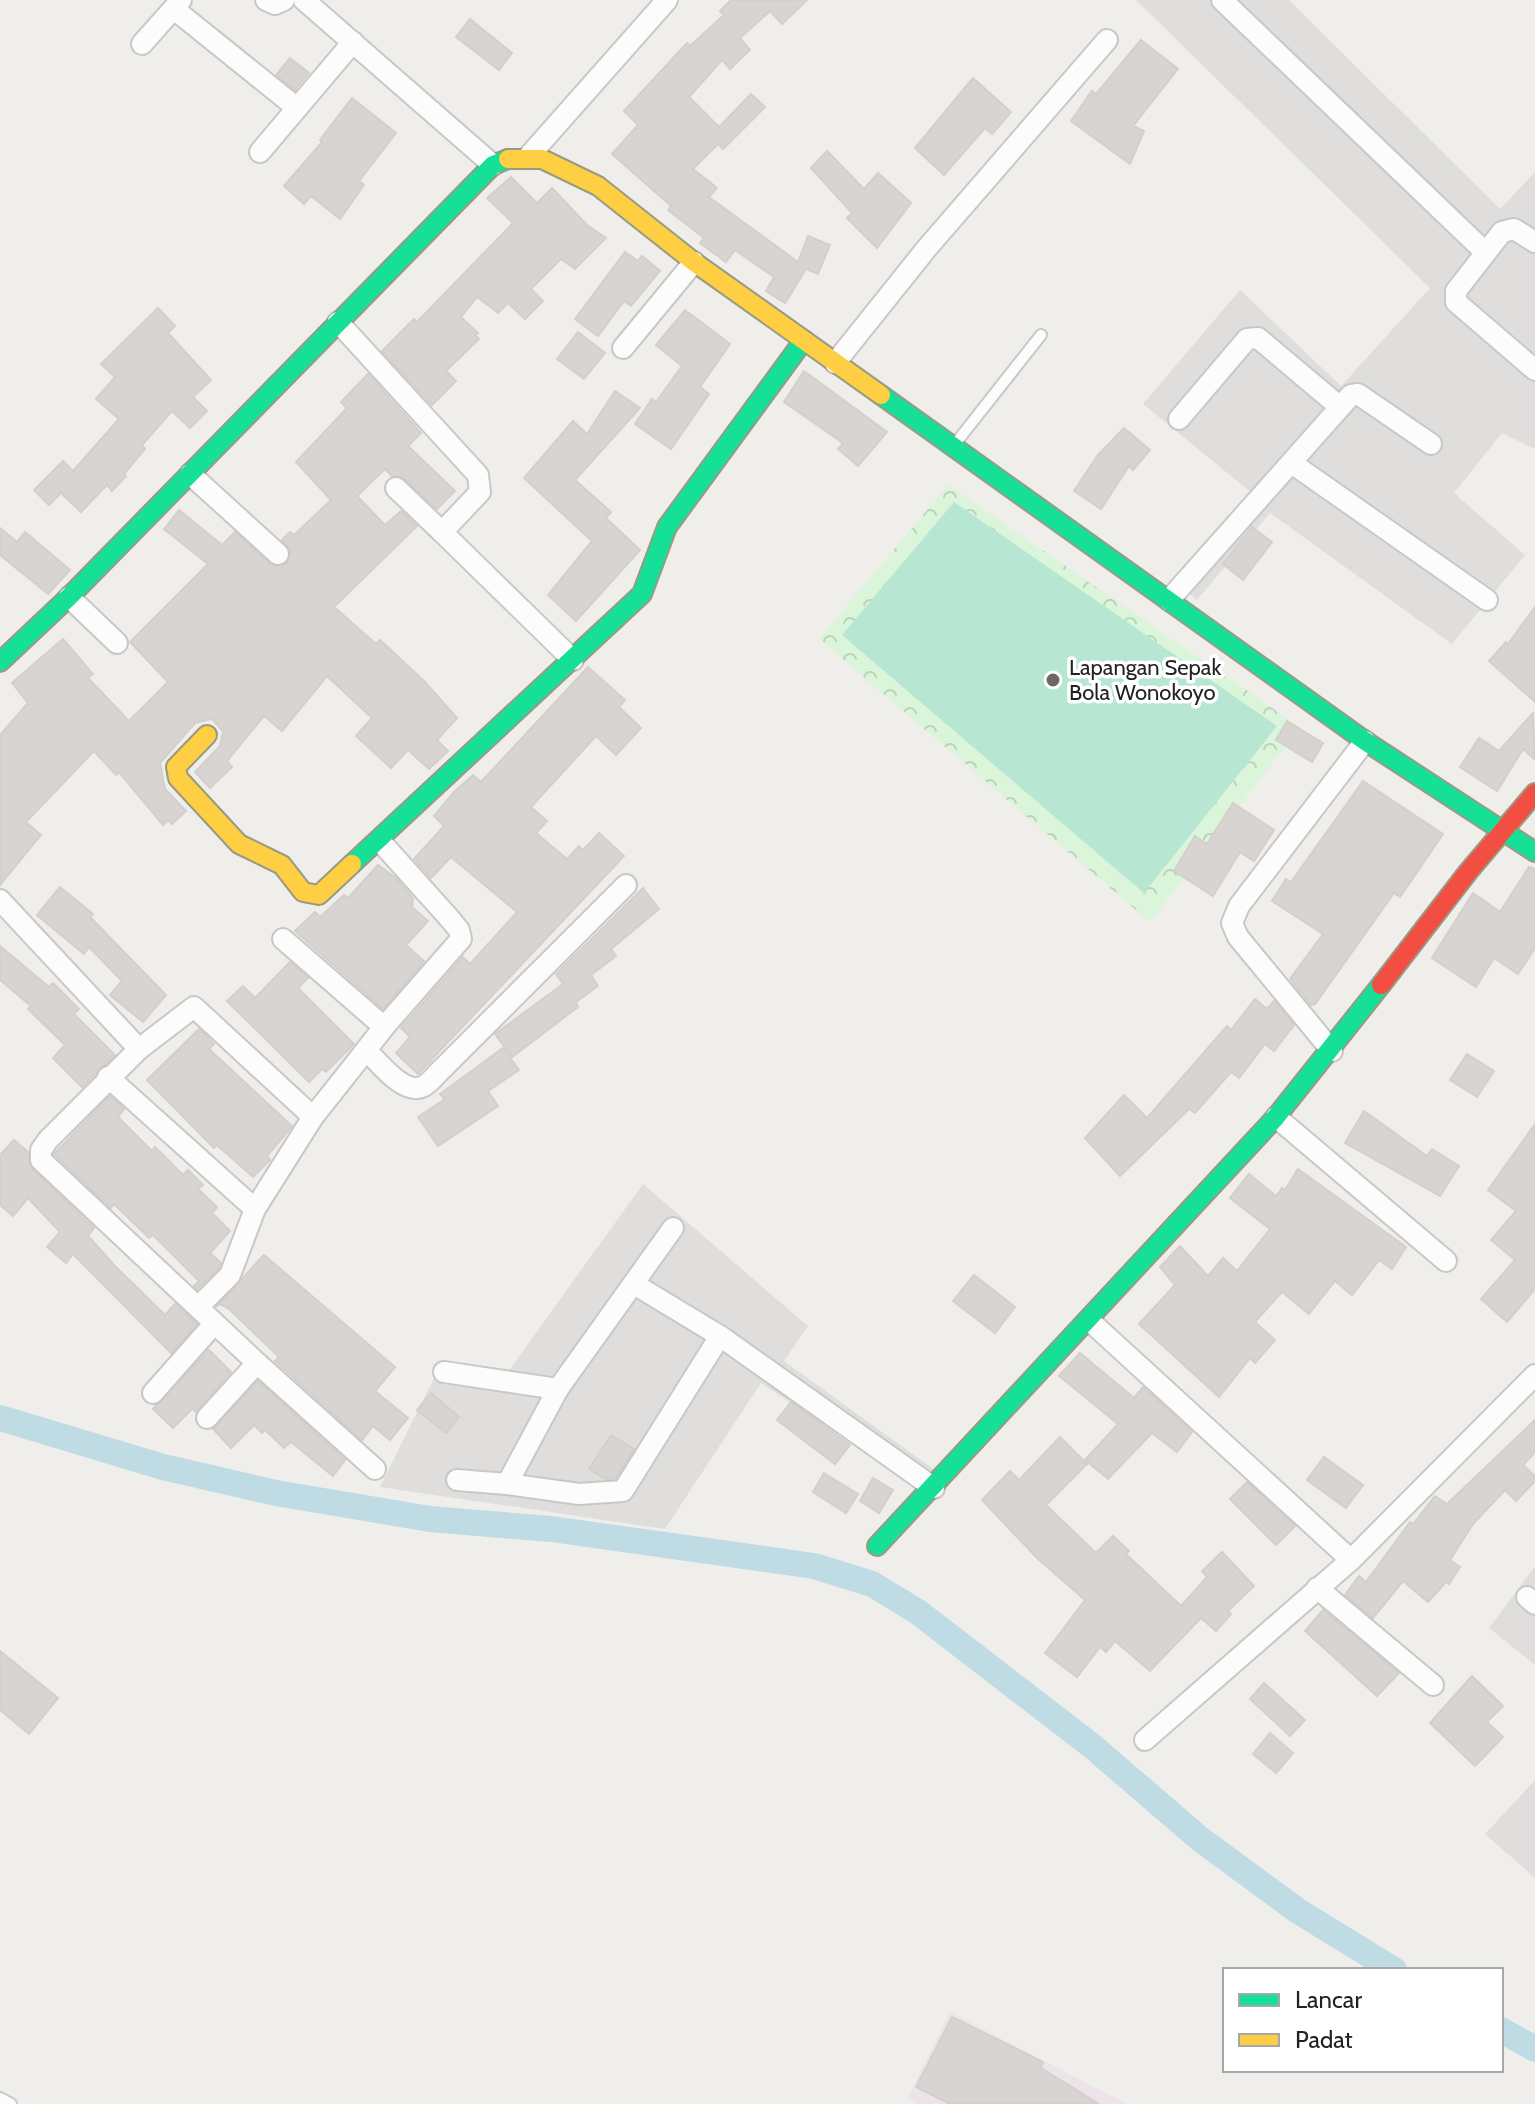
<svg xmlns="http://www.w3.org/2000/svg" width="1535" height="2104" font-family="Cabin,sans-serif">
  <defs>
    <pattern id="park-crowns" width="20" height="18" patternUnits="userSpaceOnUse" patternTransform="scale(2)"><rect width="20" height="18" fill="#daf5da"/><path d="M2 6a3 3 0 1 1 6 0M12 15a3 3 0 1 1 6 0" fill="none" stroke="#bbd2bb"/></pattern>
  </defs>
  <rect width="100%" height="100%" fill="#f0eeeb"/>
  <g fill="#dfdedc">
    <path d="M1136 0H1289L1500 209 1535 172V449L1502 433 1454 493 1525 555 1452 644 1270 513 1197 600 1179 586 1253 494 1143 404 1240 290 1341 386 1430 288Z"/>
    <path d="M643 1184 808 1326 784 1361 936 1471 921 1489 761 1383 665 1529 380 1487 443 1360 508 1372Z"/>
    <path d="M1535 1566V1665L1489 1628Z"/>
    <path d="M1535 1780V1878L1485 1834Z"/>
  </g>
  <path fill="#ede4e9" d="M950 2012 1127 2104H917L907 2099Z"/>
  <path fill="url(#park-crowns)" d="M948 485 1300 727 1150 922 819 639Z"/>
  <path fill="#b7e6d2" d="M954 502 1277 726 1144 893 842 635Z"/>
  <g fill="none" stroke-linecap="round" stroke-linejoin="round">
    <g stroke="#bfdbe3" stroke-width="26">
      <path d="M0 1418 163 1467 276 1493 430 1519 551 1529 814 1566 872 1584 918 1612 1092 1746 1200 1839 1298 1911 1394 1970"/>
      <path d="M1501 2030 1535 2049"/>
    </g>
  </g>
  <g fill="#d7d4d2" stroke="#d3d0cc" stroke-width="2">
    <path d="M731 0H807L782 24 770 11 740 38 750 50 730 69 722 60 689 97 719 127 751 94 765 107 723 149 718 144 693 169 717 188 709 197 798 262 808 236 830 245 818 274 806 269 785 303 766 291 774 277 735 250 726 262 700 243 704 238 668 210 671 206 612 154 638 125 624 111 687 43 690 46 724 15 720 11Z"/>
    <path d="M470 19 512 53 499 70 456 37Z"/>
    <path d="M1141 40 1178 69 1133 126 1144 131 1130 164 1071 121 1092 91 1096 94Z"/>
    <path d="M290 58 309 73 295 90 276 75Z"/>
    <path d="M973 78 1011 112 992 134 985 128 944 175 915 148Z"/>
    <path d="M352 98 396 133 359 181 364 185 340 219 311 196 304 204 284 186 322 142 320 140Z"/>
    <path d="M827 151 864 189 878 173 911 203 877 248 847 218 852 213 811 168Z"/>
    <path d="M511 177 537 203 552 188 587 225 606 238 575 269 561 259 531 289 543 301 525 319 508 303 498 313 477 297 461 317 478 333 475 335 479 339 446 371 456 381 432 405 382 351 414 319 417 322 513 223 487 198Z"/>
    <path d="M625 252 638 261 642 256 660 271 631 306 624 301 598 336 575 319Z"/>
    <path d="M158 308 175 326 168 333 211 380 193 397 207 411 190 428 172 411 142 445 145 449 124 474 126 476 112 491 107 485 81 512 61 493 49 505 34 490 63 461 73 471 119 419 96 399 115 377 101 364Z"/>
    <path d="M685 310 730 344 700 387 709 394 671 449 635 424 652 399 656 402 682 366 656 345Z"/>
    <path d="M578 332 605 353 584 379 557 359Z"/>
    <path d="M804 371 887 432 858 466 838 449 843 443 784 402Z"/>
    <path d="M368 374 421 433 408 446 455 491 437 509 405 479 392 476 385 469 357 496 385 525 401 511 417 526 334 607 376 644 380 640 425 682 457 718 437 740 448 751 429 769 408 750 391 768 356 736 372 718 327 676 282 731 264 716 227 761 232 767 210 788 195 772 220 746 223 731 212 719 195 723 160 763 165 789 186 811 172 824 168 820 163 825 119 772 116 775 94 751 26 822 41 835 0 885V735L28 703 12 683 63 639 93 674 88 678 129 721 168 682 130 642 208 564 164 529 179 510 222 545 235 532 270 564 281 567 287 563 291 551 282 540 290 532 294 535 331 500 296 462 347 408 341 402Z"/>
    <path d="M615 391 640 408 575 480 611 512 606 518 640 550 576 621 548 595 592 541 524 478 573 421 587 434Z"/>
    <path d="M1124 428 1150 450 1133 470 1129 466 1101 509 1074 491 1098 455Z"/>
    <path d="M1252 527 1272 542 1243 580 1223 564Z"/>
    <path d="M0 528 17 542 25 532 70 570 48 594 0 555Z"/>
    <path d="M1535 607V702L1489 661 1506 642 1508 644Z"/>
    <path d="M588 667 625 700 619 707 641 728 616 755 596 736 531 807 547 821 536 833 567 859 579 846 583 850 599 833 624 856 418 1074 396 1053 410 1037 401 1028 463 957 470 964 517 912 451 857 431 878 414 859 444 826 434 816 454 792 473 775 481 782Z"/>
    <path d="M1533 713 1535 760 1523 749 1497 791 1460 767 1479 738 1499 751Z"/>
    <path d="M1287 721 1323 743 1312 762 1276 740Z"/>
    <path d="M1363 781 1443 834 1400 897 1394 893 1315 1004 1311 1005 1290 979 1323 934 1272 901 1286 879 1291 882Z"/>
    <path d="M1233 803 1274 830 1254 861 1240 852 1213 896 1174 871 1195 836 1207 844Z"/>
    <path d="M378 865 396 878 413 898 412 907 428 921 406 945 424 961 383 1009 295 931 315 912 320 917 344 895 348 898Z"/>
    <path d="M1529 867 1535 869V948L1518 974 1494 958 1476 987 1432 958 1473 893 1500 912Z"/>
    <path d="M60 887 93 914 90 917 166 995 143 1022 110 995 122 981 89 947 84 954 37 915Z"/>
    <path d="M643 888 659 909 611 949 616 956 591 975 598 986 576 1002 578 1007 512 1057 495 1034 563 984 556 974Z"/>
    <path d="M0 946 49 987 53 983 79 1009 74 1014 115 1055 82 1087 53 1058 65 1045 28 1009 31 1006 0 980Z"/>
    <path d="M290 962 308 978 298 988 354 1044 326 1072 322 1069 309 1082 227 1001 243 986 255 998Z"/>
    <path d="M1255 999 1267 1009 1274 1001 1294 1025 1274 1051 1265 1044 1239 1078 1231 1072 1195 1113 1189 1109 1120 1176 1085 1138 1124 1095 1147 1118 1227 1026 1231 1030Z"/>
    <path d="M199 1029 214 1044 209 1049 292 1126 267 1156 270 1160 253 1177 217 1145 214 1148 147 1080Z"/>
    <path d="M503 1048 519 1070 488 1091 498 1106 438 1146 418 1117 445 1099 440 1094Z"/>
    <path d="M1467 1054 1494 1071 1477 1097 1450 1080Z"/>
    <path d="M110 1096 124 1109 118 1117 152 1151 155 1147 183 1175 188 1170 203 1185 198 1189 217 1207 212 1213 230 1231 210 1253 221 1263 219 1268 197 1289 194 1286 199 1281 153 1235 149 1238 114 1204 111 1208 54 1154Z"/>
    <path d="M1364 1111 1427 1156 1432 1149 1459 1166 1440 1196 1345 1143Z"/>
    <path d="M1535 1124V1289L1507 1322 1481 1299 1515 1260 1491 1240 1516 1211 1488 1190Z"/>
    <path d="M14 1140 28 1152 32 1169 94 1228 88 1236 115 1266 165 1315 175 1304 197 1324 171 1353 73 1254 66 1263 47 1247 60 1232 28 1198 13 1216 0 1205V1155Z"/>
    <path d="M1298 1169 1406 1247 1392 1269 1379 1260 1352 1295 1335 1281 1309 1314 1282 1292 1255 1322 1275 1340 1255 1363 1250 1358 1219 1397 1139 1324 1175 1285 1160 1267 1180 1246 1208 1276 1223 1258 1237 1271 1270 1229 1230 1198 1249 1174 1276 1196 1282 1188 1285 1190Z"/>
    <path d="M264 1255 395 1367 375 1391 408 1418 390 1440 373 1426 362 1440 275 1361 279 1357 228 1308 220 1304 216 1307Z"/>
    <path d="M974 1275 1015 1307 995 1333 953 1301Z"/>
    <path d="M209 1350 231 1372 196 1412 192 1409 173 1428 153 1409Z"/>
    <path d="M1080 1353 1134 1398 1143 1387 1192 1432 1177 1452 1152 1433 1108 1479 1085 1460 1118 1424 1059 1376Z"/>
    <path d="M258 1381 345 1460 333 1476 291 1442 284 1448 265 1430 262 1433 254 1425 231 1448 213 1429Z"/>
    <path d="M431 1393 459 1417 446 1433 417 1410Z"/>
    <path d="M791 1402 850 1445 835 1464 777 1420Z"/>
    <path d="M1535 1420V1452L1523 1465 1535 1476V1481L1516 1501 1505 1490 1473 1524 1450 1560 1460 1567 1449 1584 1446 1582 1428 1602 1403 1581 1373 1618 1345 1595 1359 1576 1366 1582 1410 1522 1413 1524 1435 1496 1447 1504Z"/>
    <path d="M611 1435 634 1449 616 1478 605 1479 589 1469Z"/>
    <path d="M1060 1437 1087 1464 1046 1505 1096 1553 1113 1536 1129 1551 1126 1554 1181 1606 1207 1577 1202 1571 1222 1552 1254 1586 1228 1611 1231 1614 1216 1631 1201 1618 1150 1671 1115 1641 1106 1652 1100 1647 1077 1677 1045 1653 1085 1600 1037 1558 982 1500 1010 1471 1019 1480Z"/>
    <path d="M1324 1457 1363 1485 1346 1508 1307 1480Z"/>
    <path d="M824 1473 858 1494 846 1513 813 1492Z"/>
    <path d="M873 1478 893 1490 879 1513 860 1501Z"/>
    <path d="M1247 1482 1295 1526 1276 1545 1230 1499Z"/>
    <path d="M1323 1610 1399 1673 1377 1696 1305 1631Z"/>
    <path d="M0 1651 58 1698 29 1734 0 1710Z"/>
    <path d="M1472 1676 1503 1706 1487 1722 1503 1737 1475 1766 1430 1723Z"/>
    <path d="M1264 1683 1305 1720 1290 1736 1250 1699Z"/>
    <path d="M1270 1733 1293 1753 1276 1773 1253 1754Z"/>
    <path d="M952 2017 1043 2062 1041 2068 1099 2104H950L916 2087Z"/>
  </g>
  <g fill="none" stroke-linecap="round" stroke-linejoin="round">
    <defs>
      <g id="lane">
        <path d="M955 444 1041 335"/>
        <path d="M0 2098 11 2104"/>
      </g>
      <g id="street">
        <path d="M266 0 275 4 284 0"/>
        <path d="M304 0 493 165"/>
        <path d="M1222 0 1485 252"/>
        <path d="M174 9 297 108"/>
        <path d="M142 44 181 0"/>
        <path d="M260 152 353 42"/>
        <path d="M529 156 667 0"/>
        <path d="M1535 242 1514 229 1502 232 1456 291V302L1535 370"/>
        <path d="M338 322 478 475 480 492 442 532 573 660"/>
        <path d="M623 348 694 262"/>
        <path d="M835 363 927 248 1107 40"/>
        <path d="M1179 419 1247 339 1258 338 1340 407"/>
        <path d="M1293 464 1487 600"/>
        <path d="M190 474 278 554"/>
        <path d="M396 488 442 532"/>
        <path d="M69 597 117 643"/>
        <path d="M1169 600 1351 395 1358 394 1431 444"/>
        <path d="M380 841 450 919 459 930 461 939 384 1027"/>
        <path d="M0 900 139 1049 48 1140 41 1150V1160L257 1363 375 1469"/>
        <path d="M283 939 384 1027 366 1050C378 1061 404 1097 424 1086 431 1082 437 1073 443 1068L626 885"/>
        <path d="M139 1049 194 1007 313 1117 255 1209 230 1275 198 1307"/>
        <path d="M1332 1051 1238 937 1232 923 1239 906 1365 741"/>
        <path d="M108 1077 255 1209"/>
        <path d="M313 1117 366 1050"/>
        <path d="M1276 1117 1446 1261"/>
        <path d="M634 1284 720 1336 934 1488"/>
        <path d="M1090 1321 1351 1560"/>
        <path d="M444 1372 558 1389 673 1228"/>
        <path d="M153 1393 214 1324"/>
        <path d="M207 1418 257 1363"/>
        <path d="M457 1480 507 1484 558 1389"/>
        <path d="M507 1484 579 1494 623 1491 720 1336"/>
        <path d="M1317 1588 1433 1685"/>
        <path d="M1527 1597 1535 1604"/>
        <path d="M1145 1740 1351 1560 1535 1375"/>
      </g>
      <g id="fast">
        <path d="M881 395 1365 741 1535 852"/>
        <path d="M0 662 69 597 493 165 508 159"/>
        <path d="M352 864 642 594 667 527 804 340"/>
        <path d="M877 1546 1276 1117 1381 985"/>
      </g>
      <g id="slow">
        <path d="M508 159H542L598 186 694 262 881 395"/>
        <path d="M207 735 176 767 178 778 239 844 282 865 303 892 319 895 352 864"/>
      </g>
      <path id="jam" d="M1381 985 1468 872 1535 793"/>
    </defs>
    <use href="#lane" stroke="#c9c8c7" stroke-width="14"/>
    <use href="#street" stroke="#c9c8c7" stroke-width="24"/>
    <use href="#fast" stroke="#999a82" stroke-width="22"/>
    <use href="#slow" stroke="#999a82" stroke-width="22"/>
    <use href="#jam" stroke="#999a82" stroke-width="22"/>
    <use href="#lane" stroke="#fdfcfc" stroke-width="10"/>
    <use href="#street" stroke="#fdfcfc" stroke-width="20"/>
    <use href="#fast" stroke="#16e098" stroke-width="18"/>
    <use href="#slow" stroke="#ffcf43" stroke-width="18"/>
    <use href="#jam" stroke="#f24e42" stroke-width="18"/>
  </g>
  <circle fill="#6a6968" stroke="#fff" stroke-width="3" cx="1053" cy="680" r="8"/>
  <g text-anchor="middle" stroke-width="7" stroke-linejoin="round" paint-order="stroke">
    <g font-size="22" fill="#222" stroke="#fff" text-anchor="start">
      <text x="1069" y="675">Lapangan Sepak<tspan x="1069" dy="25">Bola Wonokoyo</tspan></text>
    </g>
  </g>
  <rect x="1223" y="1968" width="280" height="104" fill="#ffffff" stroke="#a7a7a7" stroke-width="2"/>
  <rect x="1239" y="1994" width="40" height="12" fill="#16e098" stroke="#a7a7a7" stroke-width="2"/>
  <text x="1295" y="2008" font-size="24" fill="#222222">Lancar</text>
  <rect x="1239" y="2034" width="40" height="12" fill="#ffcf43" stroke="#a7a7a7" stroke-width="2"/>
  <text x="1295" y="2048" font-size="24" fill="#222222">Padat</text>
</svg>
